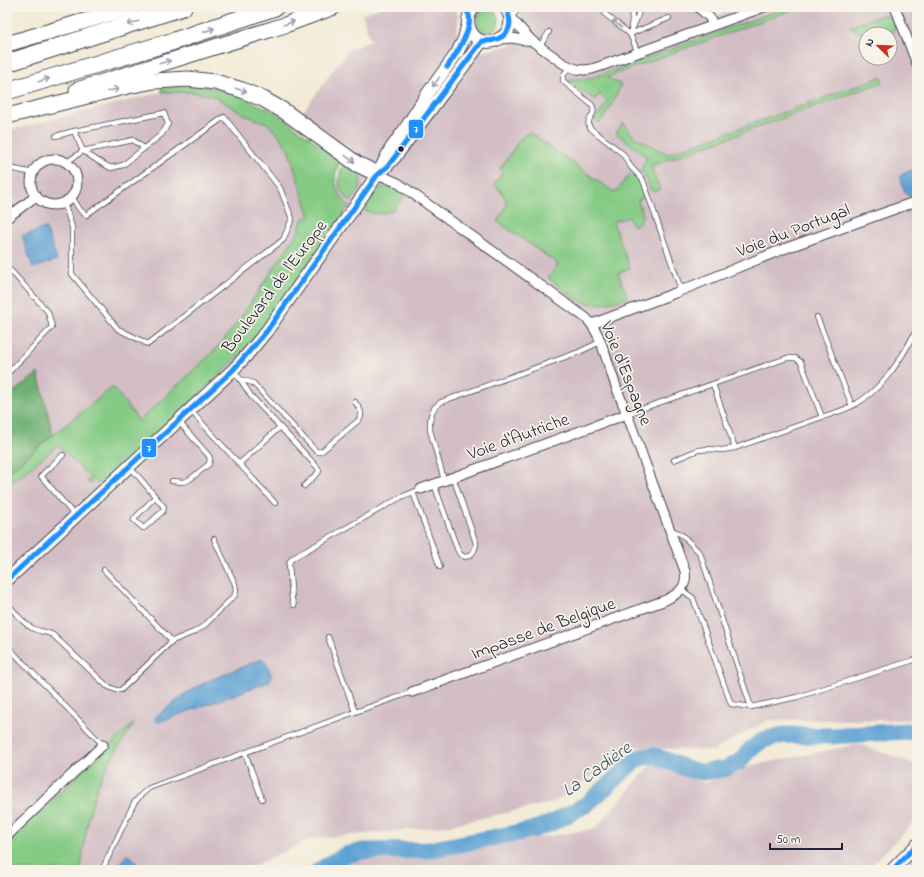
<svg xmlns="http://www.w3.org/2000/svg" width="924" height="877" font-family="'Indie Flower',sans-serif">
  <rect width="100%" height="100%" fill="#f7f3e8"/>
  <filter id="ink" filterUnits="userSpaceOnUse"><feTurbulence type="fractalNoise" baseFrequency=".025" numOctaves="2"/><feDisplacementMap in="SourceGraphic" scale="8" xChannelSelector="R" yChannelSelector="G"/><feConvolveMatrix kernelMatrix="1 2 1 2 8 2 1 2 1" color-interpolation-filters="sRGB"/></filter>
  <filter id="wash" filterUnits="userSpaceOnUse"><feTurbulence type="fractalNoise" baseFrequency=".012" numOctaves="4" result="noise"/><feDisplacementMap in="SourceGraphic" scale="16" xChannelSelector="R" yChannelSelector="G"/><feGaussianBlur stdDeviation="0.9" result="paint"/><feColorMatrix in="noise" values="0 0 0 0 0 0 0 0 0 0 0 0 0 0 0 0 0 1.4 0 .05"/><feComposite in="paint" operator="in"/></filter>
  <g filter="url(#wash)">
    <rect width="100%" height="100%" fill="#f2ead4"/>
    <g fill="#d2bdc5" fill-rule="evenodd">
      <path d="M383 7H455L458 17 457 38 483 52 511 45 522 19 518 7H693L700 12 705 20 740 7H917V720H768L713 751 630 747 555 802 447 826 311 839 245 870H7V131L162 92H193L213 96 247 116 267 123 273 128 288 149 310 217 360 156 302 113 348 50 371 41 362 14ZM866 34H890V58H866Z"/>
      <path d="M859 744 917 765V819L867 870H333L345 859 544 837 596 828 651 764 705 783 750 766Z"/>
      <path d="M917 851V870H901Z"/>
    </g>
    <g fill="#86cb85" stroke="#547660">
      <path d="M787 7H800L607 77 621 85 610 108 600 123 595 120 608 101 599 94 595 100 568 81 569 78C579 80 587 79 597 76Z"/>
      <circle cx="488" cy="21" r="11"/>
      <path d="M882 15C896 16 899 25 890 35V34H866V35L849 27Z"/>
      <path d="M881 77 883 82 651 166 660 190 654 191 651 190 644 174 640 171 647 157 616 133 623 123 626 125 630 132 636 138 668 154Z"/>
      <path d="M162 86H205L235 93 276 113 341 160C331 178 334 191 349 206L263 327 250 343 232 363 104 483H97L93 479 90 481 92 483 90 484 87 481 90 478 58 445 7 487V472L10 471 53 435 113 387 139 421 209 356 222 342 239 320 298 232 303 218 310 217 288 149 279 136 267 123 247 116 213 96 193 92H162Z"/>
      <path d="M529 132 615 193 630 174 639 180 645 197 638 200 643 215 639 223 633 226 628 217 623 219 613 222 630 268 618 273 628 297C611 304 590 308 573 297 565 292 557 284 548 278L558 264 497 221C510 203 509 200 494 184L503 172 500 169 521 138Z"/>
      <path d="M345 162C348 164 352 167 355 170 367 180 358 192 351 202 337 191 336 176 345 162Z"/>
      <path d="M384 187C393 187 398 190 405 195 402 199 399 204 395 208 385 216 371 215 361 208 368 198 372 190 384 187Z"/>
      <path d="M135 722C122 743 106 763 98 786 88 813 84 841 81 870H7V842Z"/>
    </g>
    <path fill="#6caf72" stroke="#476856" d="M38 373 53 435 10 471 7 472V397Z"/>
    <g fill="#5da2d3" stroke="#406287">
      <path d="M917 168V193L909 196 906 194 900 179V177L902 174Z"/>
      <path d="M46 228 57 260 33 268 22 236Z"/>
      <path d="M261 659H263L265 661C268 668 274 675 269 682L159 722 156 721 155 719 157 716 186 693 206 682Z"/>
      <path d="M127 855C135 856 136 864 138 870H116L120 862Z"/>
    </g>
    <g fill="none" stroke-linecap="round" stroke-linejoin="round">
      <path stroke="#5da2d3" stroke-width="17" d="M319 870 345 855 363 851 428 850 532 830 554 822 587 804 605 788 632 763 642 757 656 756 687 769 702 772 725 769 739 762 752 748 763 740 784 735 831 736 907 731 917 733"/>
    </g>
  </g>
  <g filter="url(#ink)">
    <g fill="none" stroke-linecap="round" stroke-linejoin="round">
      <defs>
        <g id="service">
          <path d="M605 14 630 34"/>
          <path d="M510 17 522 7"/>
          <path d="M631 28 632 19 631 7"/>
          <path d="M630 34 637 18 640 7"/>
          <path d="M540 46 549 32"/>
          <path d="M638 53 630 34 669 18"/>
          <path d="M569 67 563 76V81L592 105C598 116 584 118 590 128L623 154 631 167 643 180 681 290"/>
          <path d="M56 136 74 131"/>
          <path d="M67 162 83 151 98 161 111 168 123 165 162 134 168 124 164 113 74 131 83 151 133 140 144 148"/>
          <path d="M7 168H9L33 173"/>
          <path d="M64 203 72 227V274L118 329 148 344 283 240 292 219 280 188 224 117 86 215 80 210 72 197"/>
          <path d="M7 268 12 272 48 312 52 327 7 374"/>
          <path d="M817 317 852 406"/>
          <path d="M233 370 240 379 251 396 280 427 239 464"/>
          <path d="M240 379 253 383 316 451 319 452 322 451 359 420C364 413 359 408 355 402"/>
          <path d="M713 384 735 448 822 417"/>
          <path d="M191 411 275 503"/>
          <path d="M627 414 787 358H795L801 362 822 417C832 414 842 411 852 406 882 391 902 358 917 329"/>
          <path d="M280 427 318 468 319 471 318 473 304 486"/>
          <path d="M63 455 41 476 75 516"/>
          <path d="M674 460 698 450 709 449 722 450 735 448"/>
          <path d="M129 468 138 476 164 507 163 511 144 528H143L134 520V519L155 497"/>
          <path d="M444 480 430 430V420L432 412 435 407 441 402 579 352 600 342"/>
          <path d="M172 481 183 482 189 480 209 464 210 459 209 456 179 422"/>
          <path d="M434 484 458 551C464 563 476 554 476 543L453 477"/>
          <path d="M413 492 440 567"/>
          <path d="M670 529 682 535 700 553 751 707 797 697 917 659"/>
          <path d="M681 589 693 598 731 704 751 707"/>
          <path d="M7 603C14 611 22 623 32 628 39 632 46 631 53 635L107 686 116 690H121L172 641 104 570"/>
          <path d="M294 605 292 600 289 565 290 561 293 558 401 497 421 489"/>
          <path d="M328 637 355 712"/>
          <path d="M172 641 194 632 204 626 235 595 236 590 235 584 214 539"/>
          <path d="M7 646 103 745"/>
          <path d="M245 753 262 799"/>
          <path d="M102 870 134 803 142 794 149 788 355 712 412 692"/>
        </g>
        <g id="minor">
          <path d="M698 7 710 18 713 25"/>
          <path d="M895 7 917 64"/>
          <path d="M510 17 532 41 564 64 576 69 584 70 592 69 601 66 764 7"/>
          <path d="M501 39 511 38 532 41"/>
          <circle cx="54" cy="182" r="23"/>
          <path d="M378 174 398 183 586 318C599 331 603 349 609 366 614 382 620 398 627 414L685 571C688 588 677 595 663 601L412 692"/>
          <path d="M7 218 36 196"/>
          <path d="M592 324 675 293 781 250 917 201"/>
          <path d="M421 489 627 414"/>
          <path d="M7 836 103 745"/>
        </g>
        <g id="tertiary">
          <path d="M474 7C469 13 467 20 469 27 479 58 526 35 505 7"/>
          <path d="M385 168 395 157 440 97 462 68 482 41"/>
          <path d="M7 580 233 370 246 356 266 332 378 174 390 150 407 126 428 93 457 53 464 39 468 23"/>
          <path d="M892 870 917 845"/>
        </g>
        <g id="primary">
          <path d="M7 44 132 7"/>
          <path d="M77 90 285 25 334 7"/>
          <path d="M7 116 128 86 154 81 188 79 215 82 242 90 263 99 284 111 357 164 378 174"/>
        </g>
        <g id="motorway">
          <path d="M7 63 183 7"/>
          <path d="M7 91 174 41 275 7"/>
        </g>
      </defs>
      <use href="#service" stroke="#414052" stroke-width="6"/>
      <use href="#minor" stroke="#414052" stroke-width="11"/>
      <use href="#tertiary" stroke="#414052" stroke-width="14"/>
      <use href="#primary" stroke="#414052" stroke-width="17"/>
      <use href="#motorway" stroke="#414052" stroke-width="19"/>
      <use href="#service" stroke="#fff" stroke-width="4.5"/>
      <use href="#minor" stroke="#fff" stroke-width="9"/>
      <use href="#tertiary" stroke="#fff" stroke-width="12"/>
      <use href="#primary" stroke="#fff" stroke-width="15"/>
      <use href="#motorway" stroke="#fff" stroke-width="17"/>
      <defs>
        <g id="bus-1">
          <path d="M447 67C455 56 473 29 469 15 468 12 465 10 464 7"/>
          <path d="M7 580 233 370 266 332 378 174 388 166 482 41C505 42 517 28 505 7"/>
          <path d="M892 870 917 845"/>
        </g>
      </defs>
      <use href="#bus-1" stroke="#f7f3e8" stroke-width="8"/>
      <use href="#bus-1" stroke="#1e90ff" stroke-width="5"/>
    </g>
    <defs><path id="oneway-shaft" d="M-6 0H5M1.5-3L5.5 0L1.5 3" fill="none" stroke-width="1.6" stroke-linecap="round" stroke-linejoin="round"/></defs>
    <g stroke="#9c9ca7">
      <use href="#oneway-shaft" transform="translate(133 23) rotate(162)"/>
      <use href="#oneway-shaft" transform="translate(289 23) rotate(-19)"/>
      <use href="#oneway-shaft" transform="translate(617 24) rotate(-142)"/>
      <use href="#oneway-shaft" transform="translate(209 30) rotate(-19)"/>
      <use href="#oneway-shaft" transform="translate(165 62) rotate(-17)"/>
      <use href="#oneway-shaft" transform="translate(44 80) rotate(-17)"/>
      <use href="#oneway-shaft" transform="translate(436 82) rotate(126)"/>
      <use href="#oneway-shaft" transform="translate(113 90) rotate(-14)"/>
      <use href="#oneway-shaft" transform="translate(241 90) rotate(18)"/>
      <use href="#oneway-shaft" transform="translate(350 159) rotate(35)"/>
    </g>
  </g>
  <circle fill="#22223b" stroke="#f7f3e8" stroke-width="1.5" cx="401" cy="149" r="3.5"/>
  <g text-anchor="middle" stroke-width="3.5" stroke-linejoin="round" paint-order="stroke">
    <g font-size="18" fill="#22223b" stroke="#f7f3e8">
      <text transform="translate(793 230) rotate(-21)" y="6">Voie du Portugal</text>
      <text transform="translate(274 286) rotate(-53)" y="6">Boulevard de l'Europe</text>
      <text transform="translate(627 373) rotate(68)" y="6">Voie d'Espagne</text>
      <text transform="translate(518 436) rotate(-20)" y="6">Voie d'Autriche</text>
      <text transform="translate(543 628) rotate(-20)" y="6">Impasse de Belgique</text>
    </g>
    <g font-size="19" font-style="italic" fill="#3a5578" stroke="#f7f3e8">
      <text transform="translate(596 768) rotate(-36)" y="7">La Cadière</text>
    </g>
  </g>
  <g stroke="#f7f3e8" stroke-width="1.5">
    <rect x="408" y="119" width="16" height="20" rx="4" fill="#1e90ff"/>
    <rect x="141" y="438" width="16" height="20" rx="4" fill="#1e90ff"/>
  </g>
  <g font-size="11" text-anchor="middle" font-weight="bold" fill="#fff">
    <text x="416" y="133">7</text>
    <text x="149" y="452">7</text>
  </g>
  <rect width="924" height="877" fill="none" stroke="#f7f3e8" stroke-width="24"/>
  <g transform="translate(878 46) rotate(293)"><circle r="19" fill="#f7f3e8" stroke="#a29fa3"/>
  <path d="M0-3L7 15L0 10L-7 15Z" fill="#c8321e"/>
  <text y="-6" font-size="11" font-weight="bold" text-anchor="middle" fill="#22223b">N</text>
  </g>
  <path d="M770 843v6h72v-6" fill="none" stroke="#22223b" stroke-width="2"/>
  <text x="776" y="843" font-size="12" fill="#22223b" stroke="#f7f3e8" stroke-width="3" paint-order="stroke">50 m</text>
</svg>
